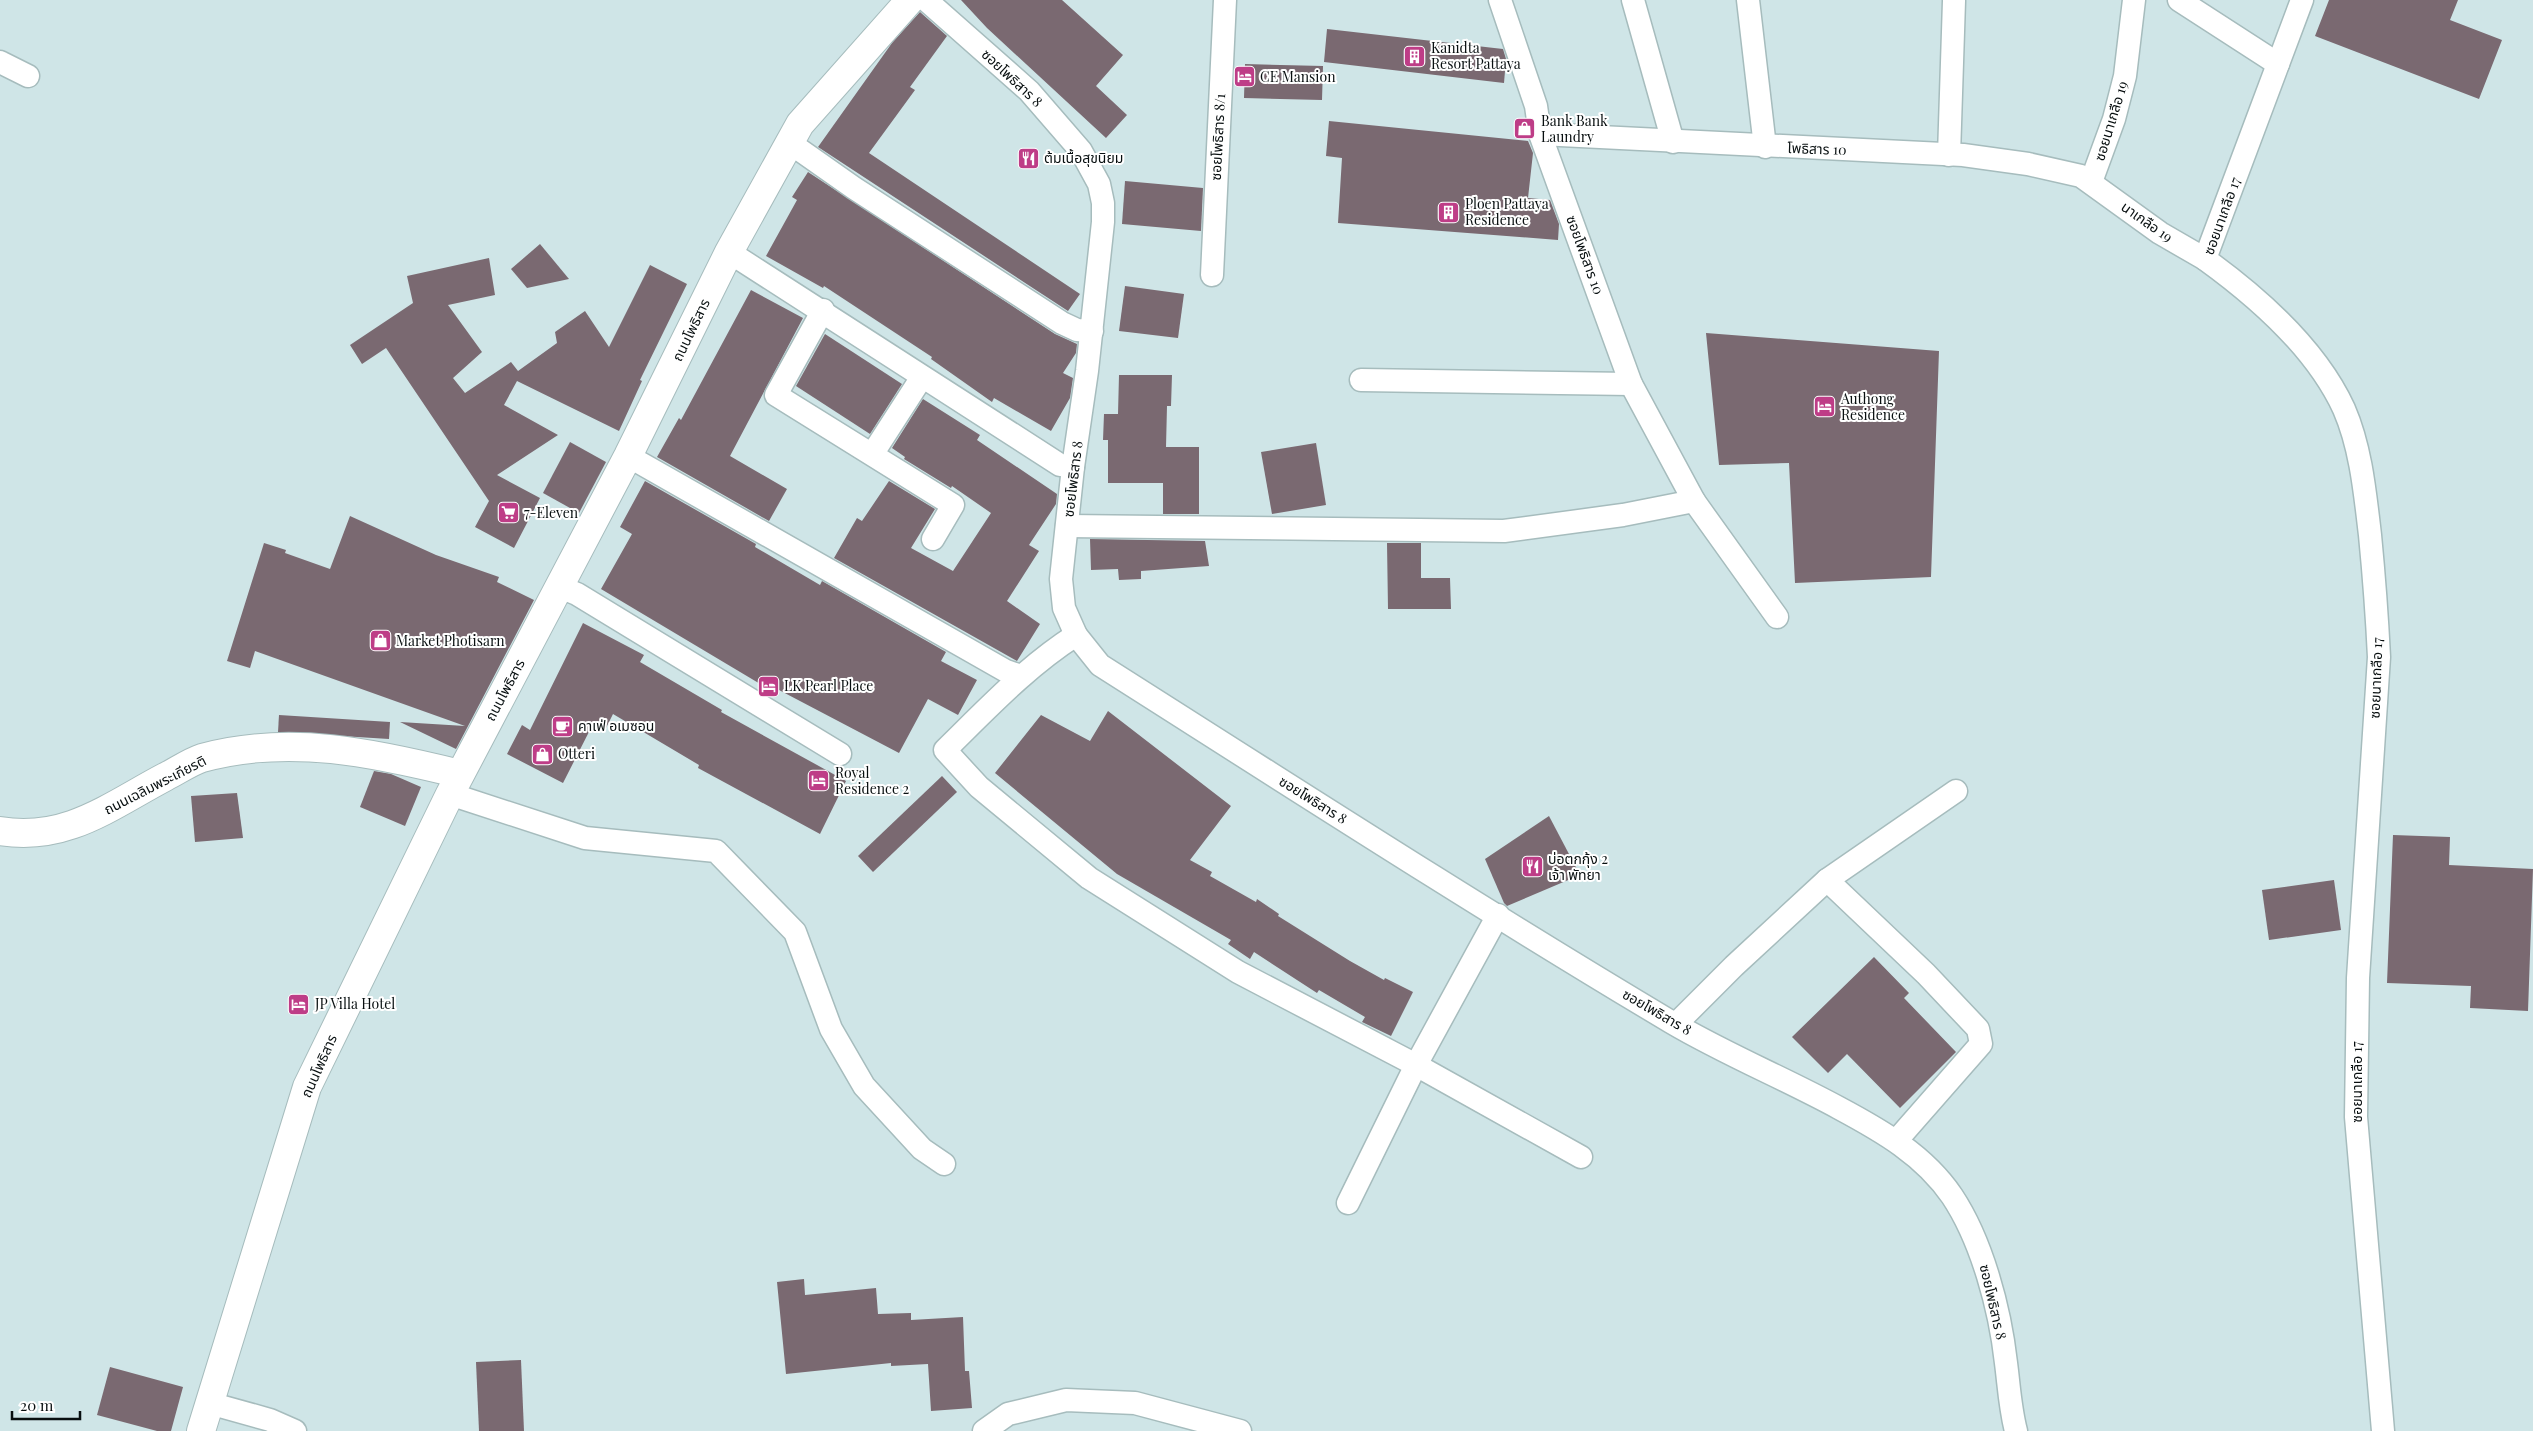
<svg xmlns="http://www.w3.org/2000/svg" width="2533" height="1431" font-family="'Playfair Display','Noto Sans Thai',serif">
  <rect width="100%" height="100%" fill="#cfe5e7"/>
  <g fill="#7a6971">
    <path d="M961 0H1062L1123 55 1096 86 1127 115 1106 138 987 28Z"/>
    <path d="M2329 0H2458L2450 20 2502 40 2479 99 2315 36Z"/>
    <path d="M920 12 947 36 910 87 915 90 869 153 1080 294 1068 311 818 147 892 43Z"/>
    <path d="M1327 29 1503 49 1506 59 1504 83 1324 62Z"/>
    <path d="M1245 64 1323 66 1322 100 1244 98Z"/>
    <path d="M1329 121 1528 141 1533 153 1528 198 1550 200 1559 224 1558 240 1338 223 1342 158 1326 156Z"/>
    <path d="M808 172 1055 334 1077 344 1076 353 1063 373 1073 378 1070 398 1051 431 994 398 992 402 931 359 932 357 824 286 823 288 766 256 797 200 792 197Z"/>
    <path d="M1125 181 1203 188 1201 231 1122 224Z"/>
    <path d="M540 244 569 279 527 288 511 269Z"/>
    <path d="M489 258 495 295 448 305 482 352 453 378 465 393 511 362 518 371 557 343 555 332 585 311 609 347 650 265 687 284 640 380 642 381 619 431 517 381 504 405 558 435 497 475 540 498 514 548 475 527 489 501 386 348 362 364 350 345 413 303 407 276Z"/>
    <path d="M1125 286 1184 294 1178 338 1119 331Z"/>
    <path d="M751 290 803 318 730 456 787 489 769 521 657 457 679 418 681 420Z"/>
    <path d="M1706 333 1939 351 1931 577 1795 583 1789 463 1719 465Z"/>
    <path d="M825 334 902 384 870 434 796 386Z"/>
    <path d="M1119 375H1172L1171 406H1167L1166 447H1199V514H1163V483H1108V440H1103L1104 414H1118Z"/>
    <path d="M923 399 980 435 977 440 1057 494 1056 504 1029 545 1039 551 1007 601 1040 624 1017 661 834 558 857 518 862 521 889 481 935 509 911 548 953 571 991 513 952 486 951 488 904 459 905 457 892 448Z"/>
    <path d="M570 442 606 462 579 513 543 493Z"/>
    <path d="M1316 443 1326 505 1272 514 1261 452Z"/>
    <path d="M645 481 756 544 755 547 820 585 822 581 946 652 941 661 977 680 958 715 928 699 899 753 779 690 777 694 601 589 632 534 620 527Z"/>
    <path d="M350 516 436 555 499 577 497 582 534 600 456 749 400 722 465 726 255 651 250 668 227 661 264 543 286 550 285 553 330 569Z"/>
    <path d="M1090 539 1205 541 1209 566 1141 571V579L1119 580 1118 569 1091 570Z"/>
    <path d="M1387 543H1421V578H1450L1451 609H1388Z"/>
    <path d="M583 623 644 655 640 662 722 710 721 712 846 781 820 834 698 768 699 765 613 714 606 728 594 722 563 783 507 754 522 725 530 730Z"/>
    <path d="M1108 711 1231 806 1190 860 1212 872 1210 876 1256 902 1257 899 1279 914 1278 916 1350 961 1384 980 1385 978 1413 992 1391 1036 1362 1022 1365 1017 1319 990 1317 993 1254 952 1250 959 1228 944 1231 940 1117 874 995 773 1041 715 1090 741Z"/>
    <path d="M279 715 390 722 389 739 278 732Z"/>
    <path d="M374 771 391 774 421 787 405 826 360 807Z"/>
    <path d="M942 776 957 792 873 872 858 856Z"/>
    <path d="M237 793 243 838 195 842 191 796Z"/>
    <path d="M1549 816 1580 875 1507 906 1504 903 1485 859Z"/>
    <path d="M2393 835 2450 837 2449 865 2533 869 2528 1011 2470 1008 2471 986 2387 983Z"/>
    <path d="M2334 880 2341 930 2269 940 2262 890Z"/>
    <path d="M1874 957 1909 993 1904 998 1956 1052 1900 1108 1847 1054 1828 1073 1792 1037Z"/>
    <path d="M804 1279 805 1295 876 1288 878 1314 911 1313V1320L963 1317 965 1371H969L972 1408 931 1411 928 1364 891 1366V1363L786 1374 777 1282Z"/>
    <path d="M521 1360 524 1431H479L476 1362Z"/>
    <path d="M110 1367 183 1387 171 1431H157L97 1415Z"/>
  </g>
  <g fill="none" stroke-linecap="round" stroke-linejoin="round">
    <defs>
      <g id="minor">
        <path d="M926 0 1029 91 1081 151 1099 184 1103 203V222L1087 371 1073 467 1061 579 1064 608 1076 635 1100 665C1289 785 1478 907 1671 1022 1725 1054 1784 1078 1839 1108 1882 1131 1924 1155 1952 1196 1982 1241 2000 1309 2006 1363 2009 1386 2010 1408 2016 1431"/>
        <path d="M1500 0 1536 106 1540 134 1631 384 1694 501 1777 617"/>
        <path d="M1633 0 1673 142"/>
        <path d="M1748 0 1765 147"/>
        <path d="M2179 0 2278 64"/>
        <path d="M2302 0 2205 259C2259 298 2316 348 2344 409 2361 448 2365 493 2370 535 2374 576 2377 616 2379 657L2358 978 2356 1117 2383 1431"/>
        <path d="M0 62 28 76"/>
        <path d="M1540 134 1963 155 2028 164 2081 176 2160 233 2205 259"/>
        <path d="M790 143 854 188 1062 323 1077 330 1092 331"/>
        <path d="M1949 155 1954 1"/>
        <path d="M2091 182 2114 119 2125 76 2134 0"/>
        <path d="M729 252 1060 465 1073 467"/>
        <path d="M1212 275 1225 0"/>
        <path d="M823 310 776 395 953 505 933 539"/>
        <path d="M1361 380 1631 384"/>
        <path d="M873 453 922 377"/>
        <path d="M628 456 1006 671 1021 676"/>
        <path d="M1067 526 1504 531 1623 515 1694 501"/>
        <path d="M560 587 577 594 840 754"/>
        <path d="M1076 635C1026 667 987 709 945 750L979 787 1089 878 1238 972 1416 1065 1581 1157"/>
        <path d="M450 794 585 838 716 851 795 932 831 1029 864 1086 922 1149 944 1164"/>
        <path d="M1827 880 1926 974 1978 1029 1981 1044 1896 1141"/>
        <path d="M1676 1024 1734 966 1827 880 1956 791"/>
        <path d="M1348 1203 1416 1065 1498 915"/>
        <path d="M209 1403 270 1420 295 1431"/>
        <path d="M984 1431 1008 1414 1066 1400 1135 1403 1240 1431"/>
      </g>
      <g id="tertiary">
        <path d="M0 831C66 842 110 806 165 777 177 771 190 762 202 758 289 734 375 753 460 774"/>
        <path d="M201 1431 307 1087 450 794 628 456 729 252 800 124 910 0"/>
      </g>
    </defs>
    <use href="#minor" stroke="#a6bcbd" stroke-width="25"/>
    <use href="#tertiary" stroke="#a6bcbd" stroke-width="30"/>
    <use href="#minor" stroke="#fff" stroke-width="22"/>
    <use href="#tertiary" stroke="#fff" stroke-width="28"/>
  </g>
  <defs>
    <symbol id="building-square" viewBox="-11 -11 22 22"><rect x="-9" y="-9" width="18" height="18" rx="4" fill="#be3d87" stroke="#fff"/><path d="M-4-6H4V6H1V3H-1V6H-4ZM-2.5-4.3h1.7v1.8h-1.7ZM.8-4.3h1.7v1.8H.8ZM-2.5-1h1.7V.8h-1.7ZM.8-1h1.7V.8H.8Z" fill="#fff"/></symbol>
    <symbol id="hotel-square" viewBox="-11 -11 22 22"><rect x="-9" y="-9" width="18" height="18" rx="4" fill="#be3d87" stroke="#fff"/><path d="M-6-4.5h1.5V1H6V5H4.5V3h-9V5H-6ZM-4 0a1.8 1.8 0 1 1 3.6 0ZM.5 0V-2.5h3Q6-2.5 6 0Z" fill="#fff"/></symbol>
    <symbol id="shop-square" viewBox="-11 -11 22 22"><rect x="-9" y="-9" width="18" height="18" rx="4" fill="#be3d87" stroke="#fff"/><path d="M-5-2.5h2.3a2.7 3.5 0 0 1 5.4 0H5L5.5 6h-11ZM-1.5-2.5h3a1.5 2.3 0 0 0-3 0Z" fill="#fff"/></symbol>
    <symbol id="restaurant-square" viewBox="-11 -11 22 22"><rect x="-9" y="-9" width="18" height="18" rx="4" fill="#be3d87" stroke="#fff"/><path d="M-5-6h1v4h1v-4h1v4h1v-4h1v5L-1.5 .5V6h-2V.5L-5-1ZM5-6V6H3V1.5H1.5Q1.5-4 5-6Z" fill="#fff"/></symbol>
    <symbol id="supermarket-square" viewBox="-11 -11 22 22"><rect x="-9" y="-9" width="18" height="18" rx="4" fill="#be3d87" stroke="#fff"/><path d="M-6-5.5h2.5l.6 2H6L4.5 2H-2.5L-4.4-4H-6ZM-1.5 3.2a1.3 1.3 0 1 0 .1 0ZM3 3.2a1.3 1.3 0 1 0 .1 0Z" fill="#fff"/></symbol>
    <symbol id="cafe-square" viewBox="-11 -11 22 22"><rect x="-9" y="-9" width="18" height="18" rx="4" fill="#be3d87" stroke="#fff"/><path d="M-5.5-4.5H6V0H3Q3 3.5 0 3.5H-2.5Q-5.5 3.5-5.5 0ZM3-3.2v2h1.7v-2ZM-6 4.5H4V6H-6Z" fill="#fff"/></symbol>
  </defs>
  <g fill-rule="evenodd">
    <use href="#building-square" x="1402" y="44" width="25" height="25"/>
    <use href="#hotel-square" x="1232" y="64" width="25" height="25"/>
    <use href="#shop-square" x="1512" y="116" width="25" height="25"/>
    <use href="#restaurant-square" x="1016" y="146" width="25" height="25"/>
    <use href="#building-square" x="1436" y="200" width="25" height="25"/>
    <use href="#hotel-square" x="1812" y="394" width="25" height="25"/>
    <use href="#supermarket-square" x="496" y="500" width="25" height="25"/>
    <use href="#shop-square" x="368" y="628" width="25" height="25"/>
    <use href="#hotel-square" x="756" y="674" width="25" height="25"/>
    <use href="#cafe-square" x="550" y="714" width="25" height="25"/>
    <use href="#shop-square" x="530" y="742" width="25" height="25"/>
    <use href="#hotel-square" x="806" y="768" width="25" height="25"/>
    <use href="#restaurant-square" x="1520" y="854" width="25" height="25"/>
    <use href="#hotel-square" x="286" y="992" width="25" height="25"/>
  </g>
  <g text-anchor="middle" stroke-width="4" stroke-linejoin="round" paint-order="stroke">
    <g font-size="14" fill="#080f10" stroke="#fff" text-anchor="start">
      <text x="1431" y="53">Kanidta<tspan x="1431" dy="16">Resort Pattaya</tspan></text>
      <text x="1260" y="82">CE Mansion</text>
      <text x="1541" y="126">Bank Bank<tspan x="1541" dy="16">Laundry</tspan></text>
      <text x="1044" y="163">ต้มเนื้อสุขนิยม</text>
      <text x="1465" y="209">Ploen Pattaya<tspan x="1465" dy="16">Residence</tspan></text>
      <text x="1841" y="404">Authong<tspan x="1841" dy="16">Residence</tspan></text>
      <text x="524" y="518">7-Eleven</text>
      <text x="396" y="646">Market Photisarn</text>
      <text x="784" y="691">LK Pearl Place</text>
      <text x="578" y="731">คาเฟ่ อเมซอน</text>
      <text x="558" y="759">Otteri</text>
      <text x="835" y="778">Royal<tspan x="835" dy="16">Residence 2</tspan></text>
      <text x="1548" y="864">บ่อตกกุ้ง 2<tspan x="1548" dy="16">เจ้า พัทยา</tspan></text>
      <text x="315" y="1009">JP Villa Hotel</text>
    </g>
    <g font-size="14" fill="#080f10" stroke="#fff">
      <text transform="translate(1012 78) rotate(43)" y="5">ซอยโพธิสาร 8</text>
      <text transform="translate(2111 121) rotate(-73)" y="5">ซอยนาเกลือ 19</text>
      <text transform="translate(1218 137) rotate(-87)" y="5">ซอยโพธิสาร 8/1</text>
      <text transform="translate(1817 149) rotate(2)" y="5">โพธิสาร 10</text>
      <text transform="translate(2222 216) rotate(-70)" y="5">ซอยนาเกลือ 17</text>
      <text transform="translate(2147 222) rotate(35)" y="5">นาเกลือ 19</text>
      <text transform="translate(1585 255) rotate(70)" y="5">ซอยโพธิสาร 10</text>
      <text transform="translate(691 330) rotate(-64)" y="5">ถนนโพธิสาร</text>
      <text transform="translate(1073 479) rotate(-83)" y="5">ซอยโพธิสาร 8</text>
      <text transform="translate(2376 678) rotate(-88)" y="5">ซอยนาเกลือ 17</text>
      <text transform="translate(505 690) rotate(-62)" y="5">ถนนโพธิสาร</text>
      <text transform="translate(155 785) rotate(-27)" y="5">ถนนเฉลิมพระเกียรติ</text>
      <text transform="translate(1313 800) rotate(32)" y="5">ซอยโพธิสาร 8</text>
      <text transform="translate(1657 1012) rotate(30)" y="5">ซอยโพธิสาร 8</text>
      <text transform="translate(319 1066) rotate(-66)" y="5">ถนนโพธิสาร</text>
      <text transform="translate(2357 1082) rotate(-90)" y="5">ซอยนาเกลือ 17</text>
      <text transform="translate(1993 1302) rotate(77)" y="5">ซอยโพธิสาร 8</text>
    </g>
  </g>
  <path d="M12 1411v8h68v-8" fill="none" stroke="#080f10" stroke-width="2.5"/>
  <text x="20" y="1411" font-size="15" fill="#080f10" stroke="#ffffff" stroke-width="4" paint-order="stroke">20 m</text>
</svg>
